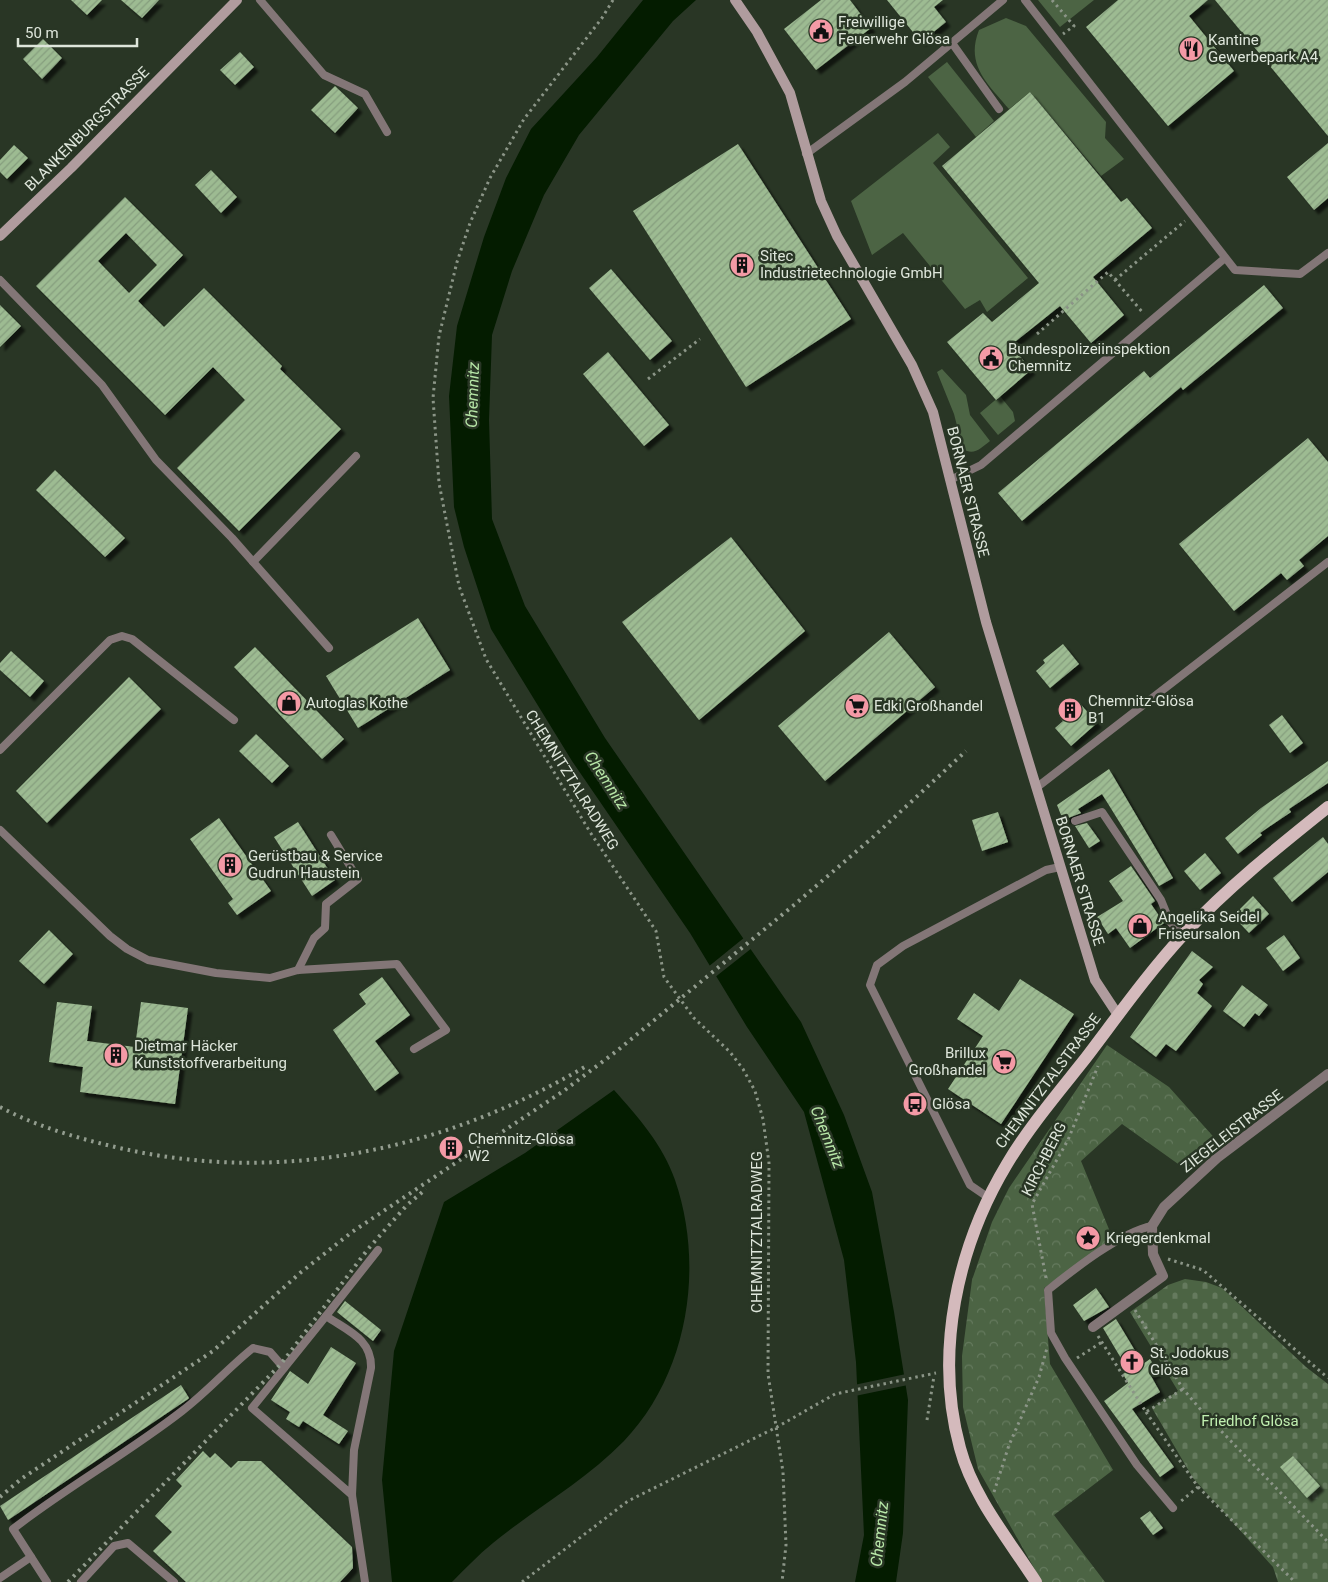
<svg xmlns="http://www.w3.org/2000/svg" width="1328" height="1582" font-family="Roboto,sans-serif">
  <defs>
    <pattern id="forest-crowns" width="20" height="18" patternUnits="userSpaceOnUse" patternTransform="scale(1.25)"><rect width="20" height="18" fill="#4c6444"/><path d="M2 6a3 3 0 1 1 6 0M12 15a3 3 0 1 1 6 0" fill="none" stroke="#657a5e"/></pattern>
    <pattern id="cemetery-stones" width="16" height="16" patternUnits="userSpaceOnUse" patternTransform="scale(1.25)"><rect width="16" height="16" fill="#4c6444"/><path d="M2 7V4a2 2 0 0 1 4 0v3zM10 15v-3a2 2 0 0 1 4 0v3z" fill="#657a5e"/></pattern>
    <pattern id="building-hatch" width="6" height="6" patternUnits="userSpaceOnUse" patternTransform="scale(1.25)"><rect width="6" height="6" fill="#9dbb92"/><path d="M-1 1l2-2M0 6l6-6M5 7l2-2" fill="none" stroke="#869e7e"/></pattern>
    <filter id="shadow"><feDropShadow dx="4.5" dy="4.5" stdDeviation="1" flood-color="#0009"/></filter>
  </defs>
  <rect width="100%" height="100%" fill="#293625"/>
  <g fill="#4c6444">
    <path d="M1038 0H1094L1060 27Z"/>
    <path d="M1006 18 1026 26 1106 122 1105 138 1124 159 1101 176 1030 92 1009 109C988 84 965 65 979 30Z"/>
    <path d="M947 62 994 121 976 137 928 77Z"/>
    <path d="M938 133 950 147 933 163 1028 278 987 312 980 300 965 309 903 233 872 255 851 201Z"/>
    <path d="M942 369 966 395 970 415 990 441C981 448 974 456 963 449L954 414 937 372Z"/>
    <path d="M1000 396 1013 412 1015 421 998 435 980 413Z"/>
  </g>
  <path fill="url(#forest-crowns)" d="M1107 1045 1169 1087 1219 1143 1188 1171 1122 1124 1081 1161 1113 1239 1044 1288 1050 1364 1113 1470 1054 1515 1105 1582H1042L978 1469 963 1407 962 1356 972 1280 992 1222 1009 1188Z"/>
  <path fill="url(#cemetery-stones)" d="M1185 1279 1206 1282 1222 1288 1306 1367 1328 1384V1582H1278L1273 1567 1193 1478 1152 1408 1178 1391 1130 1312 1168 1285Z"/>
  <g fill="#041c00">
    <path d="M643 0H696L673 21 579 135 544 195 512 271 492 335 489 420 492 519 525 606 605 738 801 1022 844 1115 872 1192 894 1312 908 1400 903 1533 896 1582H855L864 1535 856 1362 844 1260 804 1112 747 1027 690 933 572 761 491 629 464 547 454 507 449 396 457 326 484 237 506 178 531 129 597 57Z"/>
    <path d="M614 1090C638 1117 663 1145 675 1180 705 1267 688 1374 624 1441 585 1481 536 1508 493 1543 478 1555 465 1569 452 1582H392L382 1480 394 1351 444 1202 525 1153Z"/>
  </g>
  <g fill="#293625">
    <path d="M745 937 752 948 714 978 708 967Z"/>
    <path d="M906 1374 908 1385 855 1396 854 1385Z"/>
  </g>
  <g fill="url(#building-hatch)" fill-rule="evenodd" filter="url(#shadow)">
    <path d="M71 0H102L87 15Z"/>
    <path d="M121 0H159L142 18Z"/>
    <path d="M821 0H850L871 28 816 70 784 29Z"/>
    <path d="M887 0H943L934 7 946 22 921 42Z"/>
    <path d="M1118 0H1208L1189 16 1234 71 1168 126 1086 27Z"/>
    <path d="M1215 0H1328V136Z"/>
    <path d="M43 39 62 58 42 79 23 59Z"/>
    <path d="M240 52 254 67 235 85 220 70Z"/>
    <path d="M335 86 358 108 335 133 311 110Z"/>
    <path d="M1030 92 1121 202 1127 198 1152 228 1093 277 1124 315 1091 343 1060 306 1011 345 1031 370 996 400 947 342 983 313 992 322 1039 283 942 166Z"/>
    <path d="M1328 143V198L1314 210 1287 177Z"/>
    <path d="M738 144 851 319 746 387 633 211Z"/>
    <path d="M14 145 28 158 7 179 0 172V160Z"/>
    <path d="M211 170 237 197 221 213 195 185Z"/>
    <path d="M125 197 183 255 138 301 164 327 204 288 282 366 280 369 341 429 239 531 177 468 245 400 213 367 165 415 36 286ZM126 233 157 265 129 293 98 261Z"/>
    <path d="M611 269 672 341 650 360 589 288Z"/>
    <path d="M1264 285 1283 308 1183 390 1181 387 1022 521 998 493 1144 371 1150 378Z"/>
    <path d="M0 305 21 326 0 347Z"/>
    <path d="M608 352 669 425 644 446 583 374Z"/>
    <path d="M1308 438 1328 462V536L1299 560 1304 566 1287 580 1281 573 1234 611 1179 544Z"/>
    <path d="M55 470 125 538 105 557 36 490Z"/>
    <path d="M731 537 805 631 699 720 622 622Z"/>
    <path d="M418 618 450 670 358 728 326 676Z"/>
    <path d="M889 632 935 687 825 781 778 726Z"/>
    <path d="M1063 644 1079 664 1050 688 1036 671 1045 663 1043 660Z"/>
    <path d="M255 647 344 739 322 759 234 667Z"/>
    <path d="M11 651 44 681 30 697 0 670V663Z"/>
    <path d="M129 677 161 709 47 823 16 791Z"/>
    <path d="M1077 700 1097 723 1071 746 1055 728 1063 721 1059 716Z"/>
    <path d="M1282 715 1303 743 1290 753 1269 725Z"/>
    <path d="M256 734 289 766 272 783 239 751Z"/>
    <path d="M1328 761V783L1289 809 1291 812 1260 833 1262 835 1238 854 1225 838 1261 808Z"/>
    <path d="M1109 769 1173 878 1159 886 1102 794 1078 809 1081 813 1063 820 1057 805Z"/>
    <path d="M998 812 1008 842 982 851 972 820Z"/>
    <path d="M219 818 271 891 237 915 228 903 233 899 190 839Z"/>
    <path d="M298 822 335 880 312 896 274 837Z"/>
    <path d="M1087 823 1100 841 1089 848 1075 826Z"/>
    <path d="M1323 837 1328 844V872L1292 902 1273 878Z"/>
    <path d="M1205 853 1221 873 1200 890 1184 871Z"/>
    <path d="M1131 866 1155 901 1151 904 1164 923 1130 948 1116 928 1108 934 1097 917 1123 901 1109 881Z"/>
    <path d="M1253 896 1269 914 1249 933 1233 916Z"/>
    <path d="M49 930 73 954 44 984 19 961Z"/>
    <path d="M1284 935 1300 958 1283 971 1266 948Z"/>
    <path d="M1192 951 1213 967 1199 980 1203 984 1197 993 1212 1006 1176 1051 1166 1044 1156 1057 1130 1037Z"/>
    <path d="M382 977 410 1015 375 1041 399 1073 375 1091 333 1030 366 1004 359 994Z"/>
    <path d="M1020 979 1074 1014 1001 1124 948 1089 983 1036 957 1019 974 993 999 1011Z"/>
    <path d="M1242 985 1268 1005 1259 1016 1255 1013 1244 1027 1223 1011Z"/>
    <path d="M57 1002 92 1006 87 1041 135 1047 141 1002 188 1008 175 1104 80 1092 83 1067 49 1062Z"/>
    <path d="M453 1138 461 1151 450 1158 442 1145Z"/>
    <path d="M1096 1288 1109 1307 1084 1321 1073 1305Z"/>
    <path d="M345 1301 381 1330 373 1341 337 1312Z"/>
    <path d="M1116 1319 1143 1364 1150 1359 1158 1372 1151 1376 1160 1392 1132 1409 1174 1467 1160 1477 1104 1401 1128 1383 1123 1374 1128 1370 1103 1328Z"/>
    <path d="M331 1347 356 1363 323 1415 348 1431 339 1444 303 1421 299 1427 286 1419 290 1412 271 1400 290 1371 308 1384Z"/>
    <path d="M181 1385 189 1398 188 1399 8 1520 0 1506Z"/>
    <path d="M203 1451 210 1458 215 1453 231 1468 238 1461H261L352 1547 353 1568 340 1582H186L153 1551 172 1532 155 1516 182 1486 176 1480Z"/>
    <path d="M1293 1456 1320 1486 1307 1498 1280 1467Z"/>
    <path d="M1150 1511 1163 1528 1153 1535 1140 1518Z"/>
  </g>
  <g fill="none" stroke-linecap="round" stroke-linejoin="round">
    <g stroke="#8b9587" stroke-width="3" stroke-dasharray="2.5 4" stroke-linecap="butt">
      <path d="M613 0 602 18 524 119 490 178 470 223 457 262 439 336 433 398 439 483 459 586 486 659 590 832 656 931 664 977 694 1018 730 1052 743 1069 755 1091 763 1119 769 1163 768 1374 783 1472 786 1545 782 1582"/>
      <path d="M1052 0 1074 26 1063 34"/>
      <path d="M1115 280 1185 221"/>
      <path d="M1037 334 1108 272 1144 314"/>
      <path d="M648 379 700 339"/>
      <path d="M1168 1259 1203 1270 1328 1378"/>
      <path d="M1046 1278 1032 1204 1068 1140 1098 1066"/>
      <path d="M1135 1310 1183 1389 1201 1410 1328 1542"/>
      <path d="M1098 1336 1146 1412 1183 1389"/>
      <path d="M1077 1358 1102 1342"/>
      <path d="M1146 1412 1198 1487 1180 1502"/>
      <path d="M927 1420 934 1376"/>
      <path d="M1198 1487 1295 1582"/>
      <path d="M994 1492 1009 1445 1039 1377 1047 1348"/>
      <path d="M522 1582 628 1501 777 1427 835 1394 936 1373"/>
    </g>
    <g stroke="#837677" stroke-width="8">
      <path d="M260 0 324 75 365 94 387 132"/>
      <path d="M1025 0 1235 270 1300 274 1328 253"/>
      <path d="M952 43 999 109"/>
      <path d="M806 154 905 82 1003 0"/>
      <path d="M0 280 102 385 156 460 232 538 329 648"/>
      <path d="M950 480 981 465 1225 258"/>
      <path d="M253 562 356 456"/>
      <path d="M0 750 110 640 122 636 132 639 234 720"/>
      <path d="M1036 788 1328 562"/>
      <path d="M1075 821 1102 812 1161 900 1170 922 1183 935"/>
      <path d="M0 830 110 936 127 949 148 960 216 973 270 978 298 970 397 964 446 1030 414 1049"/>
      <path d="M298 970 314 938 325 928 326 904 358 879 331 835"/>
      <path d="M989 1198 970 1185 870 985 877 965 903 946 1046 870 1060 867"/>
      <path d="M1152 1226C1121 1232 1073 1270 1048 1290L1051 1333 1065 1358 1137 1465 1173 1508"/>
      <path d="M326 1316 378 1250"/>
      <path d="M352 1495 252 1408 326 1316C348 1331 372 1339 371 1368L354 1450 352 1495 365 1582"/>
      <path d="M31 1557 13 1529C67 1487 128 1453 182 1411 207 1392 228 1368 253 1348L270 1352 284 1368"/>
      <path d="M0 1578 31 1557 47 1582"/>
      <path d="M81 1582 114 1546 128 1543 174 1582"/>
    </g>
    <path stroke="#837677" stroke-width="10" d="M1093 1327 1163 1276 1153 1254 1152 1226 1164 1207 1217 1158 1328 1074"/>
    <g stroke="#b09c9e" stroke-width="10">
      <path d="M735 0 757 32 790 93 821 201 837 236 912 365 933 412 986 622 1095 980 1118 1015"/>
      <path d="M0 236 71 168 237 0"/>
    </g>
    <path stroke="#d4babc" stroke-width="12" d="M1036 1582C1009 1540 973 1497 960 1448 934 1353 957 1247 1007 1164 1029 1127 1058 1093 1085 1059 1117 1017 1148 973 1184 934 1228 887 1278 847 1328 807"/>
    <g stroke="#939d8f" stroke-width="4" stroke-dasharray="2.5 5" stroke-linecap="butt">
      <path d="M0 1107C34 1125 70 1136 107 1145 274 1187 441 1152 588 1065"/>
      <path d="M0 1497 21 1479 213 1351 300 1273 352 1232 565 1090 618 1050 794 905 872 838 966 751"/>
      <path d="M68 1582 281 1364 368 1249 407 1205 426 1189"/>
    </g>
  </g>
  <defs>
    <symbol id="civic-disc" viewBox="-11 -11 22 22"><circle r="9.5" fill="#f49aa6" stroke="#293625"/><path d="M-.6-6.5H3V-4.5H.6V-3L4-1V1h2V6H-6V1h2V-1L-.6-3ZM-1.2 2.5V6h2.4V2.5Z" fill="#111"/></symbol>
    <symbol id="restaurant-disc" viewBox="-11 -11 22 22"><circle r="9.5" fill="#f49aa6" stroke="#293625"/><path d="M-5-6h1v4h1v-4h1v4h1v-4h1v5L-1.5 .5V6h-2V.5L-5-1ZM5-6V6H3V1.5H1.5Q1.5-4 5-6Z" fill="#111"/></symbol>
    <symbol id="building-disc" viewBox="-11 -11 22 22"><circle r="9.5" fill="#f49aa6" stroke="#293625"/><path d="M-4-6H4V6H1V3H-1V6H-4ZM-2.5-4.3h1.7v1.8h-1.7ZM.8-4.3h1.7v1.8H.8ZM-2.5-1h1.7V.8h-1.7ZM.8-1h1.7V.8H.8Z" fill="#111"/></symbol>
    <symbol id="shop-disc" viewBox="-11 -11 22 22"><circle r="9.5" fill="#f49aa6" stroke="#293625"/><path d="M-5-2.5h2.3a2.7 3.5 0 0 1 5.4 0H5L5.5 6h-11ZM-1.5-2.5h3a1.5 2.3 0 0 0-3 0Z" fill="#111"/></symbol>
    <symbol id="supermarket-disc" viewBox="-11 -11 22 22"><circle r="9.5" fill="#f49aa6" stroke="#293625"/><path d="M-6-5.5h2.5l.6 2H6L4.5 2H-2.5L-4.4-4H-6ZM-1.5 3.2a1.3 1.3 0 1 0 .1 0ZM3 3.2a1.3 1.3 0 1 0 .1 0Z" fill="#111"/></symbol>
    <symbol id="bus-disc" viewBox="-11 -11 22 22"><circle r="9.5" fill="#f49aa6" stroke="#293625"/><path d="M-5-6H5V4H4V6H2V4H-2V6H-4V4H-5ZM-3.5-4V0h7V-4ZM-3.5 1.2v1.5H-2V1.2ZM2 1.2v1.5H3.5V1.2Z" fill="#111"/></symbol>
    <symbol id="sight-disc" viewBox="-11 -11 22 22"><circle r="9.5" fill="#f49aa6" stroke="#293625"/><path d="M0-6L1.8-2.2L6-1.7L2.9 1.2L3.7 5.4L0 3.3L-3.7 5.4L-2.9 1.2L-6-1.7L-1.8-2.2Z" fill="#111"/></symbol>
    <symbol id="church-disc" viewBox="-11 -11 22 22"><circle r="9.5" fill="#f49aa6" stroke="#293625"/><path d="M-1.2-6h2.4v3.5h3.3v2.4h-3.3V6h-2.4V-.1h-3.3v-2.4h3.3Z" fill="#111"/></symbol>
  </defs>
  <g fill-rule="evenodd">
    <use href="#civic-disc" x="807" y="17" width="28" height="28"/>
    <use href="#restaurant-disc" x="1177" y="35" width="28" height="28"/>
    <use href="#building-disc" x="728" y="251" width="28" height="28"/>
    <use href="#civic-disc" x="977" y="344" width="28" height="28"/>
    <use href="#shop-disc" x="275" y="689" width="28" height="28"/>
    <use href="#supermarket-disc" x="843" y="692" width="28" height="28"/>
    <use href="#building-disc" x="1056" y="696" width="28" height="28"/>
    <use href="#building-disc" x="216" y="851" width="28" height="28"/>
    <use href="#shop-disc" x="1126" y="912" width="28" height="28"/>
    <use href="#building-disc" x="102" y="1041" width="28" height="28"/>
    <use href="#supermarket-disc" x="990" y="1048" width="28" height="28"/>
    <use href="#bus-disc" x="901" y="1090" width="28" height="28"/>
    <use href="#building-disc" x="437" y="1134" width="28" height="28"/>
    <use href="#sight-disc" x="1074" y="1224" width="28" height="28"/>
    <use href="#church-disc" x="1118" y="1348" width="28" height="28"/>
  </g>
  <g text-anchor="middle" stroke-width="5" stroke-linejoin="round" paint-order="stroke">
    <g font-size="15" fill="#dee6db" stroke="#293625" text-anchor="start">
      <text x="838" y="27">Freiwillige<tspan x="838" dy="17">Feuerwehr Glösa</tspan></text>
      <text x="1208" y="45">Kantine<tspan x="1208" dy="17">Gewerbepark A4</tspan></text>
      <text x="760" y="261">Sitec<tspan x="760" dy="17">Industrietechnologie GmbH</tspan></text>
      <text x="1008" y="354">Bundespolizeiinspektion<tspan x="1008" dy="17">Chemnitz</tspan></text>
      <text x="1088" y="706">Chemnitz-Glösa<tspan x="1088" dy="17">B1</tspan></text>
      <text x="306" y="708">Autoglas Kothe</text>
      <text x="874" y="711">Edki Großhandel</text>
      <text x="248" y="861">Gerüstbau &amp; Service<tspan x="248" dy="17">Gudrun Haustein</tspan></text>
      <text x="1158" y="922">Angelika Seidel<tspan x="1158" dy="17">Friseursalon</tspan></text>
      <text x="134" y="1051">Dietmar Häcker<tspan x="134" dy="17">Kunststoffverarbeitung</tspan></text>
      <text x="986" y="1058" text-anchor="end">Brillux<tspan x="986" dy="17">Großhandel</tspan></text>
      <text x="932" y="1109">Glösa</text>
      <text x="468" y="1144">Chemnitz-Glösa<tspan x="468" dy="17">W2</tspan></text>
      <text x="1106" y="1243">Kriegerdenkmal</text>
      <text x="1150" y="1358">St. Jodokus<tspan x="1150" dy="17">Glösa</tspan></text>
    </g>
    <g font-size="15" fill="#dee6db" stroke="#293625">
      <text transform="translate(87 129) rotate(-45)" y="5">BLANKENBURGSTRASSE</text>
      <text transform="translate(968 492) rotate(76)" y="5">BORNAER STRASSE</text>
      <text transform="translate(572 780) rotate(58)" y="5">CHEMNITZTALRADWEG</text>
      <text transform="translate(1080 881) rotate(73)" y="5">BORNAER STRASSE</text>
      <text transform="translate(1048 1081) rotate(-53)" y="5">CHEMNITZTALSTRASSE</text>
      <text transform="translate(1232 1131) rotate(-38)" y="5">ZIEGELEISTRASSE</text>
      <text transform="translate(1044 1159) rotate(-63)" y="5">KIRCHBERG</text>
      <text transform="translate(757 1232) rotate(-90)" y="5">CHEMNITZTALRADWEG</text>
    </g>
    <g font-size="15" fill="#c0efb0" stroke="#293625">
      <text x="1250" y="1426">Friedhof Glösa</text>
    </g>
    <g font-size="16" font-style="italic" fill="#b8e7a8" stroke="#293625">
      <text transform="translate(472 395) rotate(-88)" y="6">Chemnitz</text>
      <text transform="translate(607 780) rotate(57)" y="6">Chemnitz</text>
      <text transform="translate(828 1137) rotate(68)" y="6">Chemnitz</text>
      <text transform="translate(879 1534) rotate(-84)" y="6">Chemnitz</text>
    </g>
  </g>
  <path d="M18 38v8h119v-8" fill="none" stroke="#dee6db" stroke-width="2.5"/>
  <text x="25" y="38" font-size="15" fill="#dee6db" stroke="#293625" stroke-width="4" paint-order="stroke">50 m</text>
</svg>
